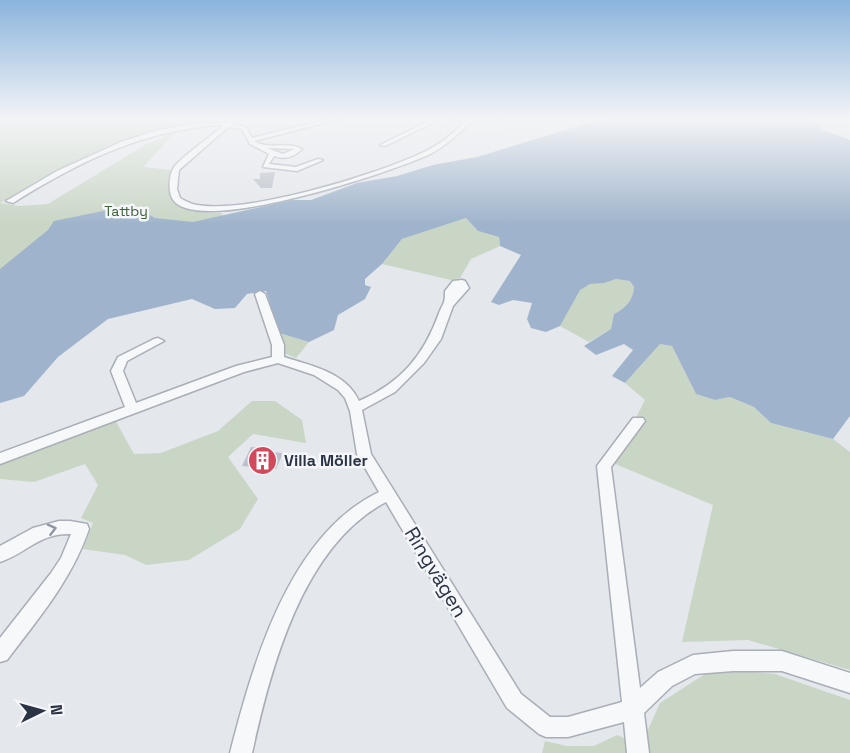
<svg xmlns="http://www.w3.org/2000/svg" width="850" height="753" font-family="'Space Grotesk',sans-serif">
  <rect width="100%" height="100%" fill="#e4e7ec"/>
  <g fill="#c9d6c5">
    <path d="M0 118H196L185 124 118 142 42 178 0 203Z"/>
    <path d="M176 132 143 167 171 170C167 178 167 186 170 194 177 215 202 212 221 213L224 216 0 349V203L19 206 48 204 145 145Z"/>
    <path d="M466 218 478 231 499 237 500 246 471 259 460 278 451 280 382 264 402 239Z"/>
    <path d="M616 279 630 281 634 287C633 300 626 308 614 314L611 329 589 342 560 326C567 313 573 292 587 285 596 281 607 282 616 279Z"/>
    <path d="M279 333 309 342 296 358 284 353Z"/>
    <path d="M660 344 672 346 696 394 715 400 730 397 754 407 771 423 833 439 850 452V670L748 640 682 642 713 505 613 463 645 400 625 383Z"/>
    <path d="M252 401H275L302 420 306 443 253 434 228 457 258 499 240 529 189 560 146 565 125 555 83 549 93 523 81 518 98 485 85 464 34 482 0 479V463L115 420 134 454 161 453 218 431Z"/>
    <path d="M741 671 775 674 850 700V753H649L647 732 660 703 705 674Z"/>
    <path d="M617 735 624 738 628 753H542L545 741 567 746H594Z"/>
  </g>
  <path fill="#9fb4cc" d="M616 118H807L819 125 821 129 850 140V416L833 439 771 423 754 407 730 397 715 400 696 394 672 346 660 344 625 383 612 376 633 350 624 344 596 355 584 346 611 329 614 314C626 308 633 300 634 287L630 281 616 279 604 283 590 284 580 290 560 326 546 332 531 328 527 319 532 303 513 300 499 305 491 302 521 255 500 246 499 237 478 231 466 218 402 239 382 264 365 279V285L371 287 365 299 338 315 334 330 309 342 279 333 266 291 247 294 235 308 215 309 192 299 108 319 58 357 24 396 0 403V269L48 230 54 221 132 205 155 218 193 222 292 200H311L357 183 397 176 433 165 477 157 588 123Z"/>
  <g fill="#bbc0ca">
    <path d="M275 172 272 188H261L253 179H260V173Z"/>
    <path d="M251 447 273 449 271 452 283 453 276 469 242 466Z"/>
  </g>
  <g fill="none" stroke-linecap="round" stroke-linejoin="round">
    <defs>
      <g id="minor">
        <path d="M231 118H238L231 124 246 127 252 138 332 118H343L254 141C267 150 288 141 302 149 294 157 285 160 274 156L269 164 296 167 318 159 323 160 297 171 263 167 269 154 250 144 242 129 228 127 179 170 177 189 180 198C185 201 191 204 197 205 248 214 376 175 424 152 439 145 453 134 464 122L451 118H503C493 122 481 119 471 122 467 124 462 131 458 134 449 142 439 150 428 155 394 171 193 239 172 198 168 190 169 174 174 167 184 155 210 137 223 126L219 125C143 130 76 163 13 203L6 201 57 171 121 142 155 131 189 124 226 123ZM267 148 294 149 283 154Z"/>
        <path d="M435 118H443L385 146 380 145Z"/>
        <path d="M462 280 465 281 469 288 453 306 441 339 424 363 395 392 362 410 371 454 521 694 550 717H568L622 702 597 466 633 418H643L645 421 611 467 640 688 658 672 693 655 733 651H782L850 673V693L782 671H733L695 674 672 686 644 713 649 753H627L624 722 568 737H546L539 734 507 708 386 502C302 546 271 668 252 753H230C253 663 289 535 379 492L357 454 350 411 345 398 338 390 314 375 278 363 244 372 0 464V453L125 407 111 371 118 357 154 339 158 338 164 341 127 361 123 371 136 403 236 366 272 357V345L255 294 260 291 265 294 284 345V357C311 366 346 372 359 401 401 383 424 355 439 313 444 301 445 304 445 291L453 281Z"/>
        <path d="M59 521H70L87 524 89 529C72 579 39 618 7 660L0 662V638L51 573 61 558 71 534C39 533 27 553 0 562V546L33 528Z"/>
      </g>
    </defs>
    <use href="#minor" stroke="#a9aeb7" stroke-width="3"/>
    <use href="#minor" fill="#f7f8fa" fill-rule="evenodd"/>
  </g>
  <defs><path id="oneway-chevron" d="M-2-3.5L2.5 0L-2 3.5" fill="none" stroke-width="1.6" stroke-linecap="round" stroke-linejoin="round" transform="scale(1.5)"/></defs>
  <use stroke="#9196a0" href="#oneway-chevron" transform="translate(52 529) rotate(-14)"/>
  <linearGradient id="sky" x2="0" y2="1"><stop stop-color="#8bb4dd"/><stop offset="0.53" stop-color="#f3f4f6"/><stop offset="1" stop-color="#f3f4f6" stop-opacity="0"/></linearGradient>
  <rect width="850" height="224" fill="url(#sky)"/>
  <defs>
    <symbol id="building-disc" viewBox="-11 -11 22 22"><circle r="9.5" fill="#d1495b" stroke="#f4f6f9"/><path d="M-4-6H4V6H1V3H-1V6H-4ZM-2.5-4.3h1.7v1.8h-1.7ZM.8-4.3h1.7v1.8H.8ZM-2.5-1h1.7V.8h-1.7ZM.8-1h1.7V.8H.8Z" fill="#fff"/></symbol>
  </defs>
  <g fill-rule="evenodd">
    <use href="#building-disc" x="246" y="444" width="33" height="33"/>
  </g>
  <g text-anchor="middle" stroke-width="5" stroke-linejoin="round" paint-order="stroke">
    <g font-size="14" fill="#3f6138" stroke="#f4f6f9">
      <text x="126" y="216">Tattby</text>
    </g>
    <g font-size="16" font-weight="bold" fill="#2b3445" stroke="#f4f6f9" text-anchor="start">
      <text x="284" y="466">Villa Möller</text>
    </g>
    <g font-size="20" fill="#2b3445" stroke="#f4f6f9">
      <text transform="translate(436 572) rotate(59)" y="7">Ringvägen</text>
    </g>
  </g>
  <g transform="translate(42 711) rotate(85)" stroke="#f4f6f9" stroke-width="4.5" paint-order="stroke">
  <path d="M0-4.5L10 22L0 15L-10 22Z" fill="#2b3445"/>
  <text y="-9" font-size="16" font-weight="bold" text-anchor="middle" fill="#2b3445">N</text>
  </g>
</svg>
